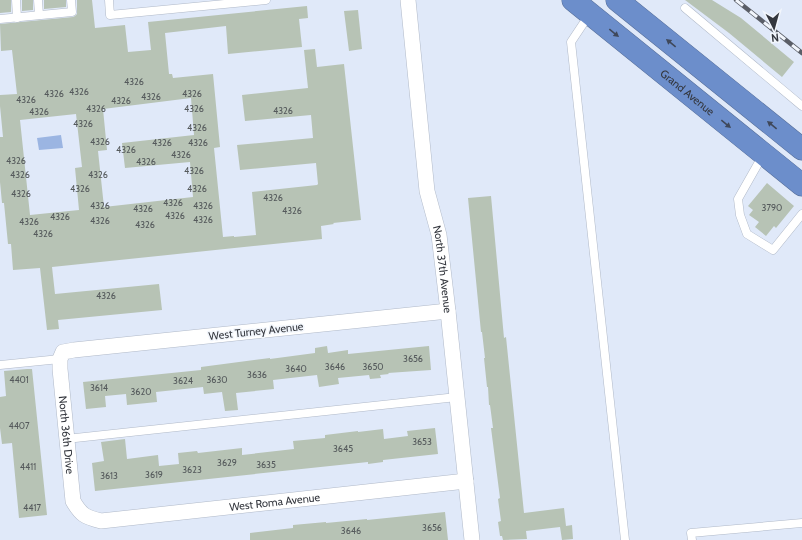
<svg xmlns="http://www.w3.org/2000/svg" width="802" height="540" font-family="Cabin,sans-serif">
  <rect width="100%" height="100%" fill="#e0e9f9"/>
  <path fill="#9bb5e2" d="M61 135 63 148 39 150 37 138Z"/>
  <g fill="#b7c3b5" fill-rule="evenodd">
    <path d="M0 0H11V12L0 13Z"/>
    <path d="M22 0H33V10L22 11Z"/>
    <path d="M44 0H66V7L44 9Z"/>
    <path d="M77 0H92L95 28 125 25 128 52 151 50 148 22 307 6 308 18 299 19 302 47 228 54 226 26 165 33 169 74H172L173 78 213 74 220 147 214 148 223 237 234 236V237L256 235 252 192 317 185 318 184 316 163 240 170 237 145 313 138 311 115 245 121 242 95 308 88 304 50 315 49 317 67 344 64 361 220 333 223 334 224 321 226 322 239 52 267 55 294 159 284 162 310 58 320 59 329 47 330 40 268 13 270 11 244H8L4 203H2L0 182V137H3L0 106V95L17 94 12 50 1 51 0 24 73 17 75 16 77 14ZM191 98 194 135 122 143 125 168 190 162 193 197 104 207 98 151 107 150 103 109ZM76 114 82 167 75 168 79 210 30 215 20 120Z"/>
    <path d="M685 0H712L741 18 794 62 782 77 729 33Z"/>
    <path d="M358 10 362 49 349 51 344 11Z"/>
    <path d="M767 183 794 206 776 228 774 226 766 236 755 227 759 222 749 215 753 210 748 206Z"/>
    <path d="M491 196 504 338 506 337 524 513 564 508 566 526 572 525 573 539 562 540 560 527 526 531 527 539 503 540 502 536H500L498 522 501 521 498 499 500 498 491 428H493L490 405H489L488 387H487L484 358H485L482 332H481L468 198Z"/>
    <path d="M327 346 328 353 348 350V354L429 346 431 370 388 373 389 374 380 375 381 378 370 379 369 375 338 378 339 384 319 387 317 375 273 380 274 389 236 393 238 410 225 411 222 392 204 394 203 387 156 392 157 402 127 405 126 394 105 396 106 407 86 409 83 382 201 370V367L270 358V359L315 353V348Z"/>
    <path d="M27 369H32L47 515 19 518 12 443 2 444 0 428V397L6 396 4 371Z"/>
    <path d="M435 428 438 454 383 460V462L368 464V462L95 491 92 463 104 461 101 442 125 439 127 459 158 455 159 466 179 464 178 453 197 451 198 453 242 448V455L294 449 293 441 325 438V435L358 431V432L383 429 384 439 408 436 407 431Z"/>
    <path d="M445 512 448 540H250V533L293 528V525L326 522V523L367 519V520Z"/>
  </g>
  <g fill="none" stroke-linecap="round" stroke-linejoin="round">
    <defs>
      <g id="lane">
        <path d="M16 0 17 18"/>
        <path d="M38 0 39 15"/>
        <path d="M109 0 110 15 266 0"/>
        <path d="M685 8 802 106"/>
        <path d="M589 15 571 42 625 540"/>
        <path d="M0 19 72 12 71 0"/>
        <path d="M763 155 738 199 740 215 747 234 773 250 802 214"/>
        <path d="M0 365 60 359"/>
        <path d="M66 439 457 397"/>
        <path d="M692 540 691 533 802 523"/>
      </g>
      <g id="street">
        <path id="s1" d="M408 0 427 191 439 235 448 311 472 540"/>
        <path id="s2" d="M448 311 74 350 63 352 60 359V369L73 501C81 515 85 517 101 521L466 481"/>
      </g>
      <g id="highway">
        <path id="s3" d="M573 0 802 185"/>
        <path d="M617 0 802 149"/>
      </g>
    </defs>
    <use href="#lane" stroke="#b0b9c8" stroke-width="9"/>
    <use href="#street" stroke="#b0b9c8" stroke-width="16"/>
    <use href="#highway" stroke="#58709a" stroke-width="23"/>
    <use href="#lane" stroke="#fff" stroke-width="8"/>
    <use href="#street" stroke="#fff" stroke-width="15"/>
    <use href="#highway" stroke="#6c8ecb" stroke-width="22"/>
    <defs>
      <path id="rail" d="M736 0 802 53"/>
    </defs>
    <use href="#rail" stroke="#5a5e67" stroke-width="4.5"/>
    <use href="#rail" stroke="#f2f6fc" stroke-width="3" stroke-dasharray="9" stroke-linecap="butt"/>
  </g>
  <defs><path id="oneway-solid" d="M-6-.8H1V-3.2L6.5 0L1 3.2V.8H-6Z"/></defs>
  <g fill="#3f485a">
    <use href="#oneway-solid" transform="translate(614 33) rotate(39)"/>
    <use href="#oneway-solid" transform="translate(671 43) rotate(-141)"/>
    <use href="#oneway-solid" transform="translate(726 124) rotate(39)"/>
    <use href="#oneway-solid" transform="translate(772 125) rotate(-141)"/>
  </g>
  <g text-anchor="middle" stroke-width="3" stroke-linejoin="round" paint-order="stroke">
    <g font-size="9" fill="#555a5c">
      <text x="134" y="85">4326</text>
      <text x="79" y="95">4326</text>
      <text x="54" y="97">4326</text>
      <text x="192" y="97">4326</text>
      <text x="151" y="100">4326</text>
      <text x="26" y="103">4326</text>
      <text x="121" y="104">4326</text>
      <text x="96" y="112">4326</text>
      <text x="194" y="112">4326</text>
      <text x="283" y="114">4326</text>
      <text x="39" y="115">4326</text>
      <text x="83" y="127">4326</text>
      <text x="197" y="131">4326</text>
      <text x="100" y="145">4326</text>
      <text x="162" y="146">4326</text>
      <text x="198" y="146">4326</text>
      <text x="126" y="153">4326</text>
      <text x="181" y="158">4326</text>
      <text x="16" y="164">4326</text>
      <text x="146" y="165">4326</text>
      <text x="194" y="174">4326</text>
      <text x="20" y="178">4326</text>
      <text x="98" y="178">4326</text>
      <text x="80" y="192">4326</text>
      <text x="197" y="192">4326</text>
      <text x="21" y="197">4326</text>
      <text x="273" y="201">4326</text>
      <text x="173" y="206">4326</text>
      <text x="100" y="209">4326</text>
      <text x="203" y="209">4326</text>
      <text x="772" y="211">3790</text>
      <text x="143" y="212">4326</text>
      <text x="292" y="214">4326</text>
      <text x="175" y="219">4326</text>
      <text x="60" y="220">4326</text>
      <text x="203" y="223">4326</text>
      <text x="100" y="224">4326</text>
      <text x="29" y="225">4326</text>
      <text x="145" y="228">4326</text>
      <text x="43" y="237">4326</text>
      <text x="106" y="299">4326</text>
      <text x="413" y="362">3656</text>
      <text x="335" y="370">3646</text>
      <text x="373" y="370">3650</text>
      <text x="296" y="372">3640</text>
      <text x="257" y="378">3636</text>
      <text x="19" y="383">4401</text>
      <text x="217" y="383">3630</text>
      <text x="183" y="384">3624</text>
      <text x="99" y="391">3614</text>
      <text x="141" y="395">3620</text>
      <text x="19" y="429">4407</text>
      <text x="422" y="445">3653</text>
      <text x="343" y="452">3645</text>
      <text x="227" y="466">3629</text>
      <text x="266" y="468">3635</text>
      <text x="28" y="470">4411</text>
      <text x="192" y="473">3623</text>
      <text x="154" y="478">3619</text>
      <text x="109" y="479">3613</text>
      <text x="32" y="511">4417</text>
      <text x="432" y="531">3656</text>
      <text x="351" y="534">3646</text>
    </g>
    <g font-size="11" fill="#34373e" stroke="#f2f6fc">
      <text dy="4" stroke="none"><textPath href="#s3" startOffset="147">Grand Avenue</textPath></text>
      <text dy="4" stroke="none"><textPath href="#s1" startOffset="272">North 37th Avenue</textPath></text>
      <text transform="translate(256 331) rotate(-6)" y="4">West Turney Avenue</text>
      <text dy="4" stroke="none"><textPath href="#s2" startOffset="471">North 36th Drive</textPath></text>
      <text dy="4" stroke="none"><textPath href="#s2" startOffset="748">West Roma Avenue</textPath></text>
    </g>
  </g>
  <g transform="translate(774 28) rotate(174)" stroke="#f2f6fc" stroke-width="3" paint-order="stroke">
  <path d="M0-3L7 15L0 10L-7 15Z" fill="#34373e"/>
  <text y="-6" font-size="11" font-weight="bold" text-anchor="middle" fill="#34373e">N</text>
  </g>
</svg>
